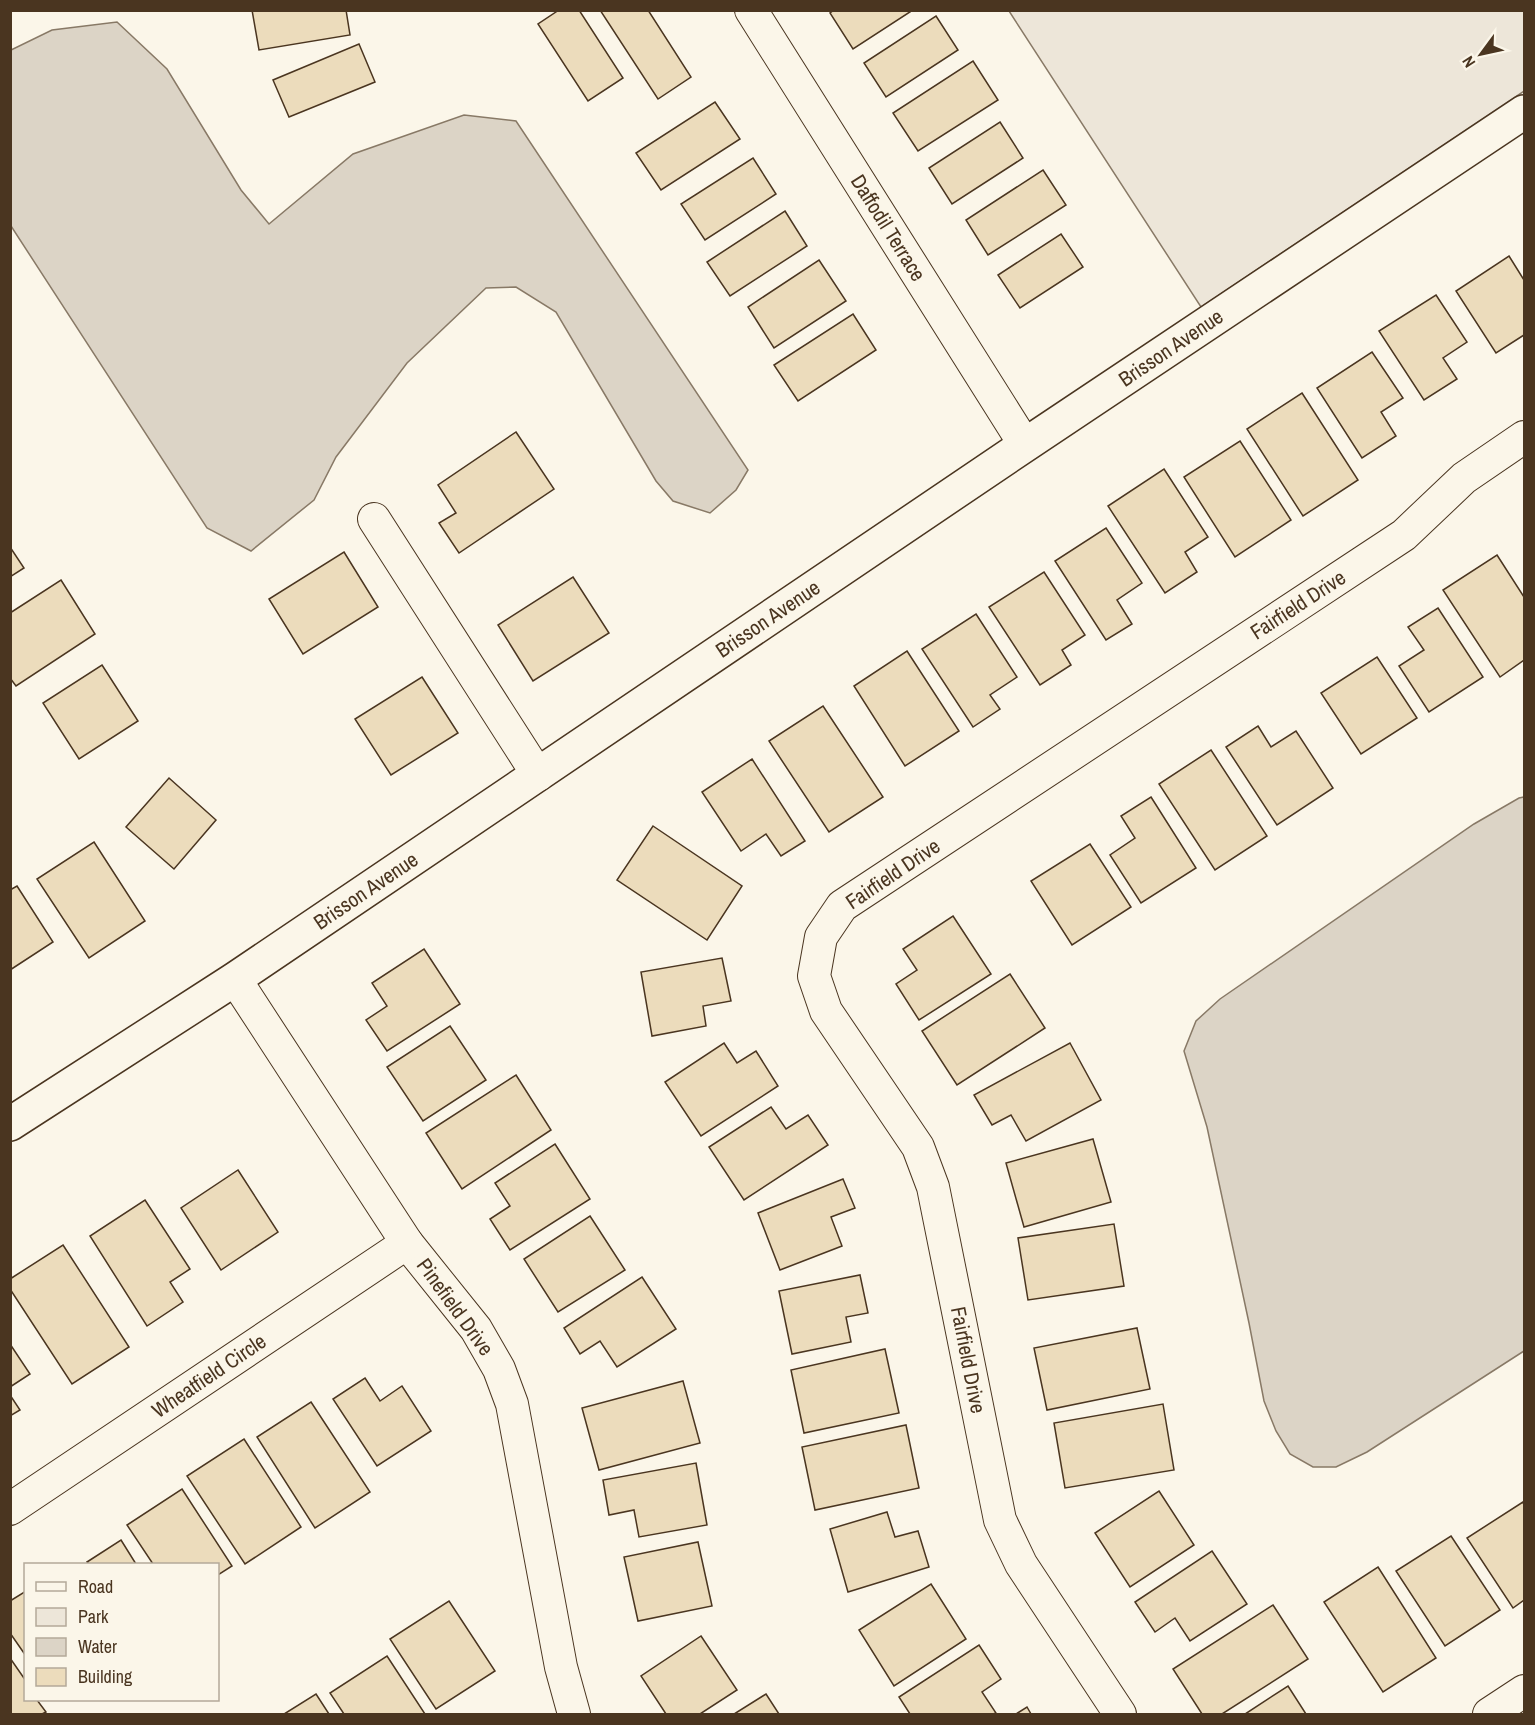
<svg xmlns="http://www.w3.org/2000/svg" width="1535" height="1725" font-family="'Archivo Narrow',sans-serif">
  <rect width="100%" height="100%" fill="#fbf6e9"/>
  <path fill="#ede6d9" stroke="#887966" stroke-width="1.5" d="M1009 11H1524V91L1201 307Z"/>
  <g fill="#dcd4c6" stroke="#887966" stroke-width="1.5">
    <path d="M117 22 167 69 241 190 269 224 353 154 464 115 516 121 748 470 736 490 710 513 673 501 656 481 556 312 516 287 486 288 407 363 336 457 314 500 251 551 207 528 11 226V50L52 30Z"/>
    <path d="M1524 797V1351L1367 1452 1336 1467H1313L1290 1454 1276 1431 1264 1401 1249 1323 1207 1127 1184 1051 1196 1021 1220 999 1474 824 1519 798Z"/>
  </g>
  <g fill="#ecdcbc" stroke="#4a3520" stroke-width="1.5">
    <path d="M252 10H346L350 35 259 50Z"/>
    <path d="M559 10H579L623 78 588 101 538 24Z"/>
    <path d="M600 10H648L691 77 658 99Z"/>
    <path d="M834 10H913L853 49 830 13Z"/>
    <path d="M936 16 958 50 886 97 864 63Z"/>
    <path d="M359 44 375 82 289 117 273 80Z"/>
    <path d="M973 61 998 100 918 151 893 113Z"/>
    <path d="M715 102 740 139 661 190 636 153Z"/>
    <path d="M1000 122 1023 158 952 204 929 168Z"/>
    <path d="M753 158 776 194 705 240 681 204Z"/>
    <path d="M1043 170 1066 205 988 255 966 220Z"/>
    <path d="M785 211 807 246 730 296 707 262Z"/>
    <path d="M1061 234 1083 267 1020 308 998 275Z"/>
    <path d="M1509 256 1524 280V335L1496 353 1456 291Z"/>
    <path d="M819 260 846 301 774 348 748 307Z"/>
    <path d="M1436 295 1467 342 1443 358 1457 379 1424 400 1379 331Z"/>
    <path d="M853 314 876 350 798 401 774 365Z"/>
    <path d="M1372 352 1403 398 1381 412 1396 436 1362 458 1317 388Z"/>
    <path d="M1302 393 1358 480 1303 516 1247 429Z"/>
    <path d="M516 432 554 489 459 553 439 523 456 513 438 485Z"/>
    <path d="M1240 441 1291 520 1235 557 1184 477Z"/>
    <path d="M1164 469 1208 537 1185 552 1197 572 1165 593 1108 506Z"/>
    <path d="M1106 528 1142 583 1117 600 1132 624 1106 640 1055 561Z"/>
    <path d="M10 547 24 568 10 577Z"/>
    <path d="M344 552 378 607 303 654 269 599Z"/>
    <path d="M1497 555 1524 597V660L1500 677 1443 590Z"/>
    <path d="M1044 572 1085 635 1062 650 1071 665 1040 685 989 607Z"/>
    <path d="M573 577 609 633 533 681 498 625Z"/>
    <path d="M61 580 95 634 16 686 10 678V613Z"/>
    <path d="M1438 608 1483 677 1429 712 1399 666 1424 650 1408 627Z"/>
    <path d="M976 614 1017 677 990 695 1000 709 973 727 922 649Z"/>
    <path d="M907 651 959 731 905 766 854 686Z"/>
    <path d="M1377 657 1417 718 1361 754 1321 693Z"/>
    <path d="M102 665 138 721 79 759 43 703Z"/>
    <path d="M422 677 458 733 391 775 355 719Z"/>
    <path d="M823 706 883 797 829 832 769 741Z"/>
    <path d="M1258 726 1271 747 1296 731 1333 788 1277 825 1226 747Z"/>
    <path d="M1211 750 1267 836 1215 870 1159 784Z"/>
    <path d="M752 759 805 841 781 856 766 834 741 851 702 792Z"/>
    <path d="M169 778 216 820 174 869 126 827Z"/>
    <path d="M1151 797 1196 868 1141 903 1110 855 1135 838 1121 816Z"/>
    <path d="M653 826 742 886 707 940 617 880Z"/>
    <path d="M94 842 145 921 89 958 37 879Z"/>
    <path d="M1090 844 1131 907 1072 945 1031 881Z"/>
    <path d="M17 886 53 942 10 970V890Z"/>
    <path d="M953 916 991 974 919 1020 896 984 917 970 903 949Z"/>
    <path d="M424 949 460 1004 387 1051 366 1020 387 1006 372 983Z"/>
    <path d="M722 958 731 1001 703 1006 706 1026 652 1036 641 972Z"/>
    <path d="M1010 974 1045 1028 957 1085 922 1031Z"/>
    <path d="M450 1026 486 1080 423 1121 387 1067Z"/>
    <path d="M724 1043 737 1063 756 1051 778 1086 701 1136 665 1082Z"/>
    <path d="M1070 1043 1101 1100 1026 1141 1011 1115 992 1125 974 1095Z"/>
    <path d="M516 1075 551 1130 462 1189 426 1133Z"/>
    <path d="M771 1107 786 1129 808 1115 828 1145 744 1200 709 1147Z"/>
    <path d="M1093 1139 1111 1202 1024 1227 1006 1163Z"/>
    <path d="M555 1144 590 1199 510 1250 490 1219 510 1206 495 1183Z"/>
    <path d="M238 1170 278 1232 221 1270 181 1208Z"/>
    <path d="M843 1179 855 1208 831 1217 842 1246 780 1270 758 1213Z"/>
    <path d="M145 1200 190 1269 170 1282 183 1302 147 1326 90 1236Z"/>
    <path d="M590 1216 625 1270 558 1312 524 1259Z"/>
    <path d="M1114 1224 1124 1286 1028 1300 1018 1238Z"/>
    <path d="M63 1245 129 1347 72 1384 10 1289V1279Z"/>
    <path d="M860 1275 868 1313 846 1317 851 1342 792 1354 779 1291Z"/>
    <path d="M642 1277 676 1329 617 1367 600 1341 580 1354 564 1328Z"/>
    <path d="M1137 1328 1150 1389 1047 1410 1034 1348Z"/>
    <path d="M10 1344 30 1374 10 1387Z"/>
    <path d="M885 1349 899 1413 804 1433 791 1370Z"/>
    <path d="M365 1378 380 1401 402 1386 431 1431 377 1466 333 1399Z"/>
    <path d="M683 1381 700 1443 599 1470 582 1408Z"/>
    <path d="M10 1395 20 1410 10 1416Z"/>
    <path d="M311 1402 370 1492 315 1528 257 1437Z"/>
    <path d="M1163 1404 1174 1470 1065 1488 1054 1423Z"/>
    <path d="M906 1425 919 1488 815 1510 802 1447Z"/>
    <path d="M244 1439 301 1527 245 1564 187 1476Z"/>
    <path d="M696 1463 707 1525 639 1537 634 1510 609 1515 603 1480Z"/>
    <path d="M182 1489 232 1566 218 1575V1564H153L127 1525Z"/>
    <path d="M1159 1491 1194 1545 1130 1587 1095 1533Z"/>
    <path d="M1523 1502 1524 1505V1600L1513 1608 1467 1538Z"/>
    <path d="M887 1512 895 1537 918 1531 929 1567 848 1592 830 1529Z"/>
    <path d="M1451 1536 1500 1610 1445 1646 1396 1571Z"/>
    <path d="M121 1540 136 1564H89L87 1562Z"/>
    <path d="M698 1542 712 1606 638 1621 624 1557Z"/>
    <path d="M1212 1551 1247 1604 1190 1641 1175 1618 1155 1632 1135 1602Z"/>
    <path d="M1378 1567 1436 1658 1383 1692 1324 1602Z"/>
    <path d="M931 1584 966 1639 894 1686 859 1630Z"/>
    <path d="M26 1591V1656L10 1633V1601Z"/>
    <path d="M449 1601 495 1671 436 1709 390 1639Z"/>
    <path d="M1273 1605 1308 1659 1222 1714H1202L1173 1669Z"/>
    <path d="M701 1636 737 1690 700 1714H666L641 1676Z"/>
    <path d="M979 1645 1001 1679 982 1692 996 1713 993 1714H910L899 1697Z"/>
    <path d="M387 1656 425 1714H344L330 1693Z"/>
    <path d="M10 1658 26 1681V1700H37L46 1712 42 1714H10Z"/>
    <path d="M1288 1686 1306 1714H1245Z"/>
    <path d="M316 1694 329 1714H284Z"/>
    <path d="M766 1694 779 1714H734Z"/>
    <path d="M1027 1707 1031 1714H1016Z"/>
  </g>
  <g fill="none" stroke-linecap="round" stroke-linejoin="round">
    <defs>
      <g id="street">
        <path d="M751 10 1025 445"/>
        <path d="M374 519 538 775"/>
        <path d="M235 979 407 1243 476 1329 499 1369 512 1404 561 1667 574 1714"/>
        <path d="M10 1509 407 1243"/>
        <path d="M1120 1714 1021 1564 1000 1520 933 1187 918 1147 826 1011 814 976 821 937 842 906 1404 535 1464 478 1524 437"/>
        <path d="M1489 1714 1524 1691"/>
      </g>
      <path id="secondary" d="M10 1124 235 979 1025 445 1524 112"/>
    </defs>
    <use href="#street" stroke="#4a3520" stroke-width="34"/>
    <use href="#secondary" stroke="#4a3520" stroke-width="36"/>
    <use href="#street" stroke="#fbf6e9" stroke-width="32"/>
    <use href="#secondary" stroke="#fbf6e9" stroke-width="33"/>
  </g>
  <g text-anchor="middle" stroke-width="4.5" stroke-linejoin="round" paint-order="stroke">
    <g font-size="21" fill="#4a3520" stroke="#fbf6e9">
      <text transform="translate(888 228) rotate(58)" y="7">Daffodil Terrace</text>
      <text transform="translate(1171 348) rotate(-34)" y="7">Brisson Avenue</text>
      <text transform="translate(1298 605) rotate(-33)" y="7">Fairfield Drive</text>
      <text transform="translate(768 619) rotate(-34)" y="7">Brisson Avenue</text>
      <text transform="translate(893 874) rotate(-34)" y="7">Fairfield Drive</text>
      <text transform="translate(366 891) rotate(-34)" y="7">Brisson Avenue</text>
      <text transform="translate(455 1307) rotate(54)" y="7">Pinefield Drive</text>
      <text transform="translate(968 1360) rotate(79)" y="7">Fairfield Drive</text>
      <text transform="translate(209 1376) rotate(-34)" y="7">Wheatfield Circle</text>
    </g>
  </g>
  <rect width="1535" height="1725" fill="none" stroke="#4a3520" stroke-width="24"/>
  <rect x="24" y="1563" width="195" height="138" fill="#fbf6e9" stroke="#b4a999" stroke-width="1.5"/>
  <rect x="36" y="1582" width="30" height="9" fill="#fbf6e9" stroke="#b4a999" stroke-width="1.5"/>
  <text x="78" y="1593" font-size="18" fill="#4a3520">Road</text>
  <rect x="36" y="1608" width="30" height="18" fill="#ede6d9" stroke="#b4a999" stroke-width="1.5"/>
  <text x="78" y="1623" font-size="18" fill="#4a3520">Park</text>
  <rect x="36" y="1638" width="30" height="18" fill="#dcd4c6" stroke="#b4a999" stroke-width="1.5"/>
  <text x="78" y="1653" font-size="18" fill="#4a3520">Water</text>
  <rect x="36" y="1668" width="30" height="18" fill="#ecdcbc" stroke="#b4a999" stroke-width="1.5"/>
  <text x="78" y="1683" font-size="18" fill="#4a3520">Building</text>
  <g transform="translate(1481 54) rotate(237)" stroke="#fbf6e9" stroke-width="4.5" paint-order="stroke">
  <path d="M0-4.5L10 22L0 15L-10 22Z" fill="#4a3520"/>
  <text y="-9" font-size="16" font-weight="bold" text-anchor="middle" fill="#4a3520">N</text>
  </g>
</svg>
